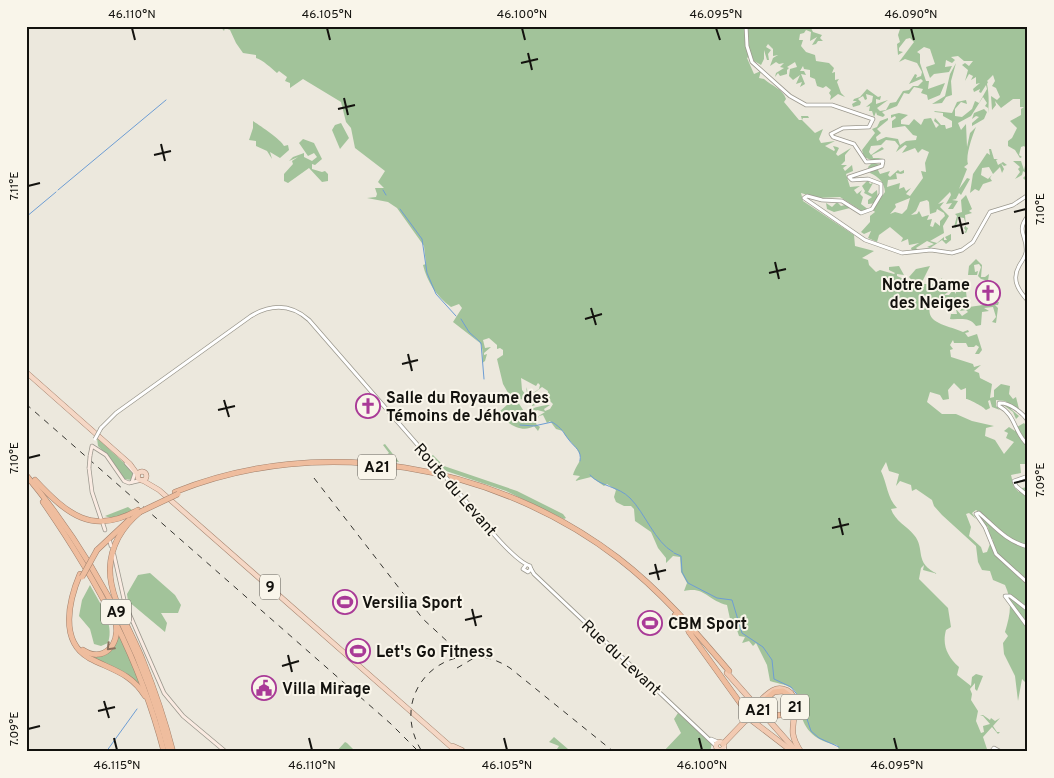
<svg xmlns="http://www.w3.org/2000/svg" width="1054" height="778" font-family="Overpass,sans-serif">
  <rect width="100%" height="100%" fill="#ece8dd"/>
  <g fill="#a2c39a" fill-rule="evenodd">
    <path d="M220 26H810L813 32 822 35 820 38 823 41H818L816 44 812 45 817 37 810 41 811 32 806 30 804 33 800 34 799 40H803L801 46 806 52 815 55 816 61 829 63 834 68 832 73 835 72V80L839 79 837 82 841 93 845 97 838 94 830 100 831 96 829 93 831 90 826 86 823 88 817 86 815 79 810 77V70L804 69 803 66 800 71H804L806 75 801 74 805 84 800 87 802 82 796 84 800 75 793 80 789 76 790 69 797 67 795 62 787 67 789 68 787 70V74L780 76 778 73 775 77 776 73 784 68 780 67 784 63 779 64 776 62 770 66 773 58 778 55 773 56V49L768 44 766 47 771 50 768 54 769 60H767L764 50V59L761 65 754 61 751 55 747 58 754 74 761 71 759 78 764 79C772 86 783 89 786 99L784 102 799 120H802L801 116H808L809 118H803L802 120 815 133 823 129 819 139 821 143 835 141 825 146 834 151 835 150 833 146 837 147 839 148 836 154 838 156 851 148 845 155V161L841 165H847L843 168 845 171 852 165 853 171 846 174 850 187 860 186 854 190 857 194 862 190 860 194 863 197 861 204 869 210 862 211 840 197 818 198 801 193 803 201 854 235 855 246 874 251 862 258 868 260 869 265 876 272 880 270 894 274 895 273 889 270V267L899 266 904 275 897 274V276L908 281 915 287 917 286 909 277 916 269 930 266 921 284H932L939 289 943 285 941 278 946 282 949 281 951 285 948 292 944 295H949L953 290 956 294V288L958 286 966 291 967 301 957 306H949L946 302 932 301C921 324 948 325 963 332L968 330 969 332 965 333 968 337 977 334 982 350 979 354H975L979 347 976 345 974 347H968L966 343H954L953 340 950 345 953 349 950 350 951 357 973 364 974 367 981 365 974 371 979 373 980 378 992 384 990 398 994 397V390L1001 384 1010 386 1009 394 1013 399 1016 397 1019 409 1013 406 1011 409 1019 416 1016 419 1013 412 1002 404 1009 407 1011 405 1005 401 996 400V406L1000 410 992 407 990 400 988 401 990 408 986 410C984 407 969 399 966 399V388L961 390 954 383 948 390 949 399 943 400 940 395 930 392 927 402 942 414H956L972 421 994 426 986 428 985 436 995 440 1004 454 1014 442 1006 438 1008 433 1004 431 1009 427 1015 431 1017 427 1024 423 1028 428V464H1020L1021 473 1011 475 1014 487 1019 492 1022 488 1028 487V494L1023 491 1022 493 1028 498V692L1027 684 1022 679 1018 701 1015 676 1004 654 1003 643 1008 636 1005 632C1010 615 1013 603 1005 585L993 580 990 571 982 570 978 562 976 546 942 515 934 506 932 500 916 489 912 491 911 485 900 481 896 486 899 474 889 471 886 462 881 471C887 483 887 498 897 508L891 509C895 521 907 526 914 535 926 549 913 563 938 574L923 570 924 565 921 568 919 579 948 608 951 627 946 630C942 645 947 656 959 667L957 675 971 686 972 677 976 674 983 676 977 691 975 689V683L970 689 972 694 971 700 978 711 976 721 981 733 984 732 983 726 990 724 983 716H980L983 715 990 720 991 718 995 721 1000 718 993 726 997 732H1000L998 734 992 727 983 737 988 752H840L837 745C817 741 804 732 800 710 799 704 799 696 795 691 789 684 778 684 770 681L767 665 756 643 753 646 749 641 742 643 745 637 739 636 737 630 740 623V619L735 622 730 619 727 605C707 600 705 586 684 591L687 583 681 572 680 557 673 556 666 563V558L658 548 651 532 635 521 634 509 631 506H624L616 502 614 497 616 490 607 484 604 486 591 477 575 481 580 476 573 475C575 468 578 465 580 460 583 450 566 440 563 431L556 429 550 421 547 423 543 415 539 416 536 424 540 427 538 431 534 426C522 434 505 423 499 412L508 404 511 398 503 384 497 359 503 355V350L500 348 497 349V345L489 338 483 340 485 348 491 347 484 353V355L487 354 485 361 482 363C484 342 481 344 469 332L480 343 453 322 462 308 459 304 451 307C437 297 427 282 423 265L426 264 424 246 397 208 388 202 367 198 376 197 377 194 375 188H384L378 182 385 171 355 148 351 128 346 122 341 102 303 79 290 88V83L285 81 287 77 279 71 277 73C271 68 263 60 256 58V55L243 53 236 43 230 30 225 28 224 31ZM521 378 536 386 538 383 540 385 539 389 533 393 528 392 526 387 527 393H534L542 387 548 391 547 398 533 403 532 406 550 401 553 404 550 409 545 411 544 409 550 405C543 405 533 407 528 412L532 411 531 415 537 410 545 412 532 420 524 417 525 413 518 402 519 399 530 400 522 390ZM976 510 982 514 983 524 988 527 989 535 993 540V545L990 544 987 552 983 553 981 547 969 536 971 527 966 514 969 513 976 519 972 513Z"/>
    <path d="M901 26H1028V150L1024 146 1021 147 1019 155 1022 157 1020 158 1015 150 1008 146V141L1012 138 1017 128 1010 121 1021 115V109L1024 107H1020V99H1013L1001 108 995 101 996 105 992 110 991 96 997 100 1000 97 996 88 992 86 995 81 993 75 987 81 988 82 987 84C989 93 989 104 988 113V108L985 106 987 103 983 97 971 116 958 123 961 130 966 124 967 147 970 133 976 127C973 134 965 156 968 164L964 167 967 169 959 189 967 178 970 179 961 195 959 193 956 199 952 200 958 201 953 209H948L952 203 946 204 951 195 950 192 938 204 944 202 940 207 949 216 943 226 944 233 930 241 937 243 944 237V240H947L945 237 951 234V240L946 244 942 240 930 248 927 247 934 244 927 241 916 248 918 250 912 251 911 248 919 243 909 245 908 239 901 242 903 238 890 227 879 235 877 242 868 238 871 231 864 234 861 232 870 222V216L875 212 871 208 875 206 878 203 868 204V200L872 197 864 193 865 191 862 186 868 180 870 184 873 183 868 192 872 194 877 190 878 202 885 192C884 182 879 177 870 173L868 167 871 164V160L864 157 862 150 875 133 872 129 877 127 880 121 888 118V120L877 129 881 133 876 137 877 141 886 137 898 139 900 145 906 141 916 140 917 136 913 135 905 126 892 128V121L896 118 895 116 891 118V115L899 113 908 115 901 120V124L909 125 914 119 921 125 924 119 931 118 936 128 939 125 934 121 935 118 941 125H945L946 129 952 127V121L943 116V113L935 112 934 111 952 113 957 102 966 100 967 104 961 102 955 109V116L962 117 972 109 975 101 979 103 987 89 986 85 981 93 979 92 980 89 974 92 973 89 980 83 976 84V77L971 80 973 76 969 74 965 81 968 70 962 65 965 63 969 66 973 61H964L958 56 951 57 955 60 952 63 946 60 945 67 952 66 949 72 934 74 930 78 926 67 935 64 930 49 924 47 917 52 920 54V63L926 81H929L928 89 945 83 940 95 928 100 927 95 921 93 923 89 914 87 909 94 904 93 897 106 882 112 885 115 883 117 877 115 876 112 874 117 872 111H869L870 106 866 107 872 102 873 96 866 94 867 99 865 100 863 96 858 99 861 102 860 105 853 107 852 104 857 101H853L854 99 860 97 867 89 878 97 881 96 880 100 876 99V104L888 100 877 108 880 111 886 110 890 103 896 102 903 91 909 90 913 86H918L923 81 921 79 909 84 915 74 917 75 916 78 921 76 922 72 917 63 905 59 899 62 914 42 910 38 906 39 899 48V51L903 52 898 55 897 44 900 42 898 35ZM886 140 895 141 899 146 896 152 905 145 907 146 902 153 915 148 918 153 922 149 929 152 925 163 926 172 921 171 923 178 910 196 906 194 911 188 906 191 904 187 899 189 900 183 887 187 888 180 897 179 896 173 901 174 904 173V170L900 172 898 170 890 177 888 175 890 171 880 174 878 170H873L880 165 874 163V160L883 158H873L872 155 884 149 882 147 871 155 869 152 871 146 881 145ZM910 198 907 209 902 214 895 212 890 214 896 207 895 204ZM927 200 929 202 930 214 936 212 937 209 944 213 945 216 940 221V226L935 222 933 227 930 226 932 219 927 220 929 215 922 217 919 211 917 214 911 215 916 211 920 202Z"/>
    <path d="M956 63 951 81 952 95 946 97 942 103 932 104 945 96 950 74Z"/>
    <path d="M984 109 987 112 984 119 972 126V123L979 117 976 116 972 119 974 113Z"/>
    <path d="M253 121C259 125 281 139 284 146L288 145 289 150 280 158 270 152 272 159 267 151 256 146V141L249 140 253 128Z"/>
    <path d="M341 123 349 138 340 149 332 130 335 125Z"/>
    <path d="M303 139 314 143 322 159 315 165 312 164V169L322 172 325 171 328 174V181L322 182 309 168 288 183 284 181V174L293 164 292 161 298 157 289 161 293 157 304 153V157L312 161 317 157 314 153 308 156 299 143Z"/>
    <path d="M989 149H991L994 159H998L996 160 998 165 1003 162 1007 165 1004 166 1001 163 1004 169 1002 173 1000 167 993 174 989 167 982 168 981 175 988 179 992 175 990 178 992 181 983 184 979 191 975 189 970 193 973 174 987 153 990 155Z"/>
    <path d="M1013 161H1021L1024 170 1026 161 1028 162V177L1025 180 1023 178 1027 174 1023 171 1022 175 1015 179 1020 172 1018 169 1020 167Z"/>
    <path d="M966 195 972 209 969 211 972 213 965 215 966 227 968 228 966 233 964 232 966 231 964 228 966 225 964 218 958 217 956 228 954 227 957 216 955 214 962 212 961 200Z"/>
    <path d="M837 202 841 206 845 205 850 208 834 212 827 209 826 203 832 207Z"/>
    <path d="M976 259 982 265 981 277H985L989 274 988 281 981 279 978 276 981 267 979 264 974 265 975 272 978 271 977 275H968L969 266Z"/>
    <path d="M989 300 999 302 998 305H995L998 308 996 323 992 322 996 317 993 307 984 308 989 311 982 312 981 325 976 326C969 316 959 320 950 319L951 314H957L956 309 962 316 968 312 966 310 960 311 962 308 990 304Z"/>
    <path d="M97 438 134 472 132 480 123 479 111 459 98 446Z"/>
    <path d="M385 444 399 462 380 459 389 453 383 445Z"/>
    <path d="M433 455 444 466 517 491 563 514 566 518 564 519 506 491 446 471 431 456Z"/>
    <path d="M128 507 132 510C124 514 113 520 105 516Z"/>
    <path d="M150 573 175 595 181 605 178 613H161L167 623 165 632 128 601 127 594 138 575Z"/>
    <path d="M90 585C99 602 115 623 108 643L101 646 94 644 90 629 79 616 82 600Z"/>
    <path d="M119 633 146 695 126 673 89 656 112 650Z"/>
    <path d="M678 713 712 743 710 752H663L681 733 674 719Z"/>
    <path d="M554 737 568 749 566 752H555L559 746 549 742Z"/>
    <path d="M345 742 347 743 356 752H336Z"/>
  </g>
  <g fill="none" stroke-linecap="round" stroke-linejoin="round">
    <g stroke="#6d9dd4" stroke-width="1">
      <path d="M58 190 166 100"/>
      <path d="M383 190 386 195"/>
      <path d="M400 209 422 239 427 273 436 294 456 316"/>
      <path d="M26 217 56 192"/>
      <path d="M461 319 469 332 481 343 484 379"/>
      <path d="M520 425 534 426 552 422C563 429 562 431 569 440 575 448 582 450 580 461"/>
      <path d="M590 475C601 487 618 486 630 498 645 513 655 542 673 552"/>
      <path d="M674 553 681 556 682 572 688 583 717 598 732 600 742 633 763 647 772 660 774 679 791 687 800 698 811 731 819 738 839 747"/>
      <path d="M26 749 29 752"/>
      <path d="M106 752 137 709"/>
    </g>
    <defs>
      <g id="tertiary">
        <path d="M746 26 747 46 752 62 790 96 806 105H832L873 119 869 127 843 128 831 134 833 137 854 144 866 162 883 161 882 166 849 177 852 180 868 179 881 184V194L872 209 861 213 842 201 822 200 807 196 804 198 865 240 902 253 931 250 952 253 962 250 973 242 990 212 1013 205 1028 195"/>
        <path d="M1028 216C1015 232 1028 236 1026 252 1025 258 1021 262 1019 266 1011 280 1019 291 1028 301"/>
        <path d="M1028 421C1023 413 1009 402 999 403V406C1016 415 1014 433 1028 445"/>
        <path d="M101 428 116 413 251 316C271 304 291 304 309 320L436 466"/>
        <path d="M1028 476 1014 481 1016 486 1028 496"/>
        <path d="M455 488C470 505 511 560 530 566L531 569 528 572 523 569 526 565"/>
        <path d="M1028 547C1006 541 996 528 979 513L976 514 985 527 996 554 1028 583"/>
        <path d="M531 569 534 574 715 745"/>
        <path d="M1028 610 1010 596H1005L1028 627"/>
        <path d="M711 739 718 742"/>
        <path d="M724 747 726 752"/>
        <path d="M719 750 723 752"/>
        <path d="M991 752 994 748 1001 752"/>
      </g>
      <g id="secondary">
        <path d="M90 456 92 446 106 455 124 481 129 483 142 480"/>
        <path d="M126 463 135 473 132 482"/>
        <path d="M89 468 92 492 101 519"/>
        <path d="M103 524 105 530"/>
        <path d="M110 542 111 546"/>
        <path d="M114 555 125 604 164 693 183 716 226 752"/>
      </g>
      <g id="primary">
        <path d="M26 372 130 464 138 475"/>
        <circle cx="142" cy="476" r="4.5"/>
        <path d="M142 480 159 490 457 752"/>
        <circle cx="720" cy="746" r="4"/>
        <path d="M453 746 462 750"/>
      </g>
      <g id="trunk">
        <path d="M727 673 797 752"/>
        <path d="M763 698C769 693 774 687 783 689 803 693 791 721 793 734 794 741 797 746 801 752"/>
        <path d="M723 744 745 721 750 719 793 752"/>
      </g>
      <g id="motorway">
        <path d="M26 475C93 556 143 650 169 752"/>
        <path d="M35 480C67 514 92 536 138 510"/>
        <path d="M175 492C321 433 495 464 618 558 661 591 695 631 729 671"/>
        <path d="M43 502C97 580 140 659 164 752"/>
        <path d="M140 512C123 526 111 545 110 568 109 599 132 632 143 661 155 691 165 721 173 752"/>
        <path d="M97 550 129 520"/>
        <path d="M80 574C69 600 59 641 89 658 112 670 131 673 145 696"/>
        <path d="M675 615 691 633"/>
        <path d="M689 632 743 707 744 719"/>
        <path d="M83 650C103 663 120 645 116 624"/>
        <path d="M754 701C764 710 773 720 787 713L792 706 790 696 783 691 774 692 765 700"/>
      </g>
    </defs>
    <use href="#tertiary" stroke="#9b988e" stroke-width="4.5"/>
    <use href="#secondary" stroke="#9b988e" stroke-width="4.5"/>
    <use href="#primary" stroke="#a2816c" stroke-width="5.5"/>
    <use href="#trunk" stroke="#a2816c" stroke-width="6"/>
    <use href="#motorway" stroke="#a2816c" stroke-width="6"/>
    <use href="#tertiary" stroke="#fff" stroke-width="3"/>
    <use href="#secondary" stroke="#faebe2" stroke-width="3"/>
    <use href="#primary" stroke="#f5d7c5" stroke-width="4.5"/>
    <use href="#trunk" stroke="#f2cab2" stroke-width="5"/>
    <use href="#motorway" stroke="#efbd9e" stroke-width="5"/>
    <g stroke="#363530" stroke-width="1" stroke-dasharray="6 6" stroke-linecap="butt">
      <path d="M26 404 391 724 419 752"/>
      <path d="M314 478 423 619 449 643 471 653"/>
      <path d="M457 668 474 658"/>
      <path d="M421 750C385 689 452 630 510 668L614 752"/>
    </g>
    <defs>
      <g id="tertiary-bridge">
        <path d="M95 439 101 428"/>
        <path d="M436 466 455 488"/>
      </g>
      <path id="secondary-bridge" d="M89 468 90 456"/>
      <g id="motorway-bridge">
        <path d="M140 512 178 494"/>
        <path d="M82 577 97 550"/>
        <path d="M752 713 765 700"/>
      </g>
    </defs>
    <use href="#tertiary-bridge" stroke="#9b988e" stroke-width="4.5" stroke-linecap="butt"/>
    <use href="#secondary-bridge" stroke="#9b988e" stroke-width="4.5" stroke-linecap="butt"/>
    <use href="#motorway-bridge" stroke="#a2816c" stroke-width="6" stroke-linecap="butt"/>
    <use href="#tertiary-bridge" stroke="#fff" stroke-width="3"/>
    <use href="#secondary-bridge" stroke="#faebe2" stroke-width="3"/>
    <use href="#motorway-bridge" stroke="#efbd9e" stroke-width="5"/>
  </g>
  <defs><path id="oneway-chevron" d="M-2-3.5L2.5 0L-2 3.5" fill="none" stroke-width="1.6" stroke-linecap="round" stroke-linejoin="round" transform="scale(1.25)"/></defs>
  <use stroke="#8c705d" href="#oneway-chevron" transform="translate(110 647) rotate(135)"/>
  <path fill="none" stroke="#13120e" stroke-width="2" d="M132 28 135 40M327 28 330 40M522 28 525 40M716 28 720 40M911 28 914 40M528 53 532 70M521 63 538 59M344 98 348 115M338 109 355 105M161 144 165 161M154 155 171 151M28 186 40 183M1014 212 1026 209M959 217 963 234M952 227 969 223M775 262 779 279M769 273 786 269M591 308 596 325M585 319 602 314M408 354 412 371M402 364 418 360M224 400 229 417M218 410 235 406M28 458 40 455M1014 483 1026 480M839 518 843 535M832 528 849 524M655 564 659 580M649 574 666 570M472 609 476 626M465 620 482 616M288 655 292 672M282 666 299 661M104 701 109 718M98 711 115 707M28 729 40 726M114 738 117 750M309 738 312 750M504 738 507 750M699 738 702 750M894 738 897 750"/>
  <defs>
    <symbol id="church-ring" viewBox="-11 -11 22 22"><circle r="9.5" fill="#f9f5ea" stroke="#a93a97" stroke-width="1.5"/><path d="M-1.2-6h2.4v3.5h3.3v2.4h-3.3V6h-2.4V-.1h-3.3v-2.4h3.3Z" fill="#a93a97"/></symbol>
    <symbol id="stadium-ring" viewBox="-11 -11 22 22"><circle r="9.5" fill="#f9f5ea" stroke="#a93a97" stroke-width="1.5"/><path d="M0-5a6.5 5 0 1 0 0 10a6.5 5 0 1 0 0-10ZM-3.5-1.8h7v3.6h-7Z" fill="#a93a97"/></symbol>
    <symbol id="civic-ring" viewBox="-11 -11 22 22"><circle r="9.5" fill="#f9f5ea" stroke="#a93a97" stroke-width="1.5"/><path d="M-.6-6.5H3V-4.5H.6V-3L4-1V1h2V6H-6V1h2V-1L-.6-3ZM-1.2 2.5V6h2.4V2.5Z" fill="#a93a97"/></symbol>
  </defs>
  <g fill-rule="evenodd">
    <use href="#church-ring" x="974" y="279" width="28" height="28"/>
    <use href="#church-ring" x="354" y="392" width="28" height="28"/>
    <use href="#stadium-ring" x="331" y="588" width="28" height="28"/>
    <use href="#stadium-ring" x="636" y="609" width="28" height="28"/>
    <use href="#stadium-ring" x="344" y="637" width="28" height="28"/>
    <use href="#civic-ring" x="250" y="674" width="28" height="28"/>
  </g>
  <g text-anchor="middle" stroke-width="4" stroke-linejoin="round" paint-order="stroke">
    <g fill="#f9f5ea" stroke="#585650" stroke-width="1">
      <rect x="358" y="454.5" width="38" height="25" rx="4"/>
      <rect x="260" y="574.5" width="20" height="25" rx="4"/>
      <rect x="101" y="599.5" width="30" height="25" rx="4"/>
      <rect x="781" y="694.5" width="28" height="25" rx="4"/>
      <rect x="739" y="697.5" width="38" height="25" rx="4"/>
    </g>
    <g font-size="15" font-weight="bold" fill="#13120e">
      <text x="377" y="472">A21</text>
      <text x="270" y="592">9</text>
      <text x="116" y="617">A9</text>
      <text x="795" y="712">21</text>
      <text x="758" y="715">A21</text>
    </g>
    <g font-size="16" font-weight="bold" fill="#13120e" stroke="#f9f5ea" text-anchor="start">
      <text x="970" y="290" text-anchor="end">Notre Dame<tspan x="970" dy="18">des Neiges</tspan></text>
      <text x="386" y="403">Salle du Royaume des<tspan x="386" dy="18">Témoins de Jéhovah</tspan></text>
      <text x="362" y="608">Versilia Sport</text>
      <text x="668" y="629">CBM Sport</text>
      <text x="376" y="657">Let's Go Fitness</text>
      <text x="282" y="694">Villa Mirage</text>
    </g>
    <g font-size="16" fill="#13120e" stroke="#f9f5ea">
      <text transform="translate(456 489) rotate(49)" y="6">Route du Levant</text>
      <text transform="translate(622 657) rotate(43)" y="6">Rue du Levant</text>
    </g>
  </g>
  <rect width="1054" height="778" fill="none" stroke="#f9f5ea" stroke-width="55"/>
  <rect x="28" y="28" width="998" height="722" fill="none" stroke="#13120e" stroke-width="2"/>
  <g font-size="12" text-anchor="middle" fill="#13120e">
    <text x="132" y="18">46.110°N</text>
    <text x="327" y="18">46.105°N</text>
    <text x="522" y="18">46.100°N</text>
    <text x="716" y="18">46.095°N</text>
    <text x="911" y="18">46.090°N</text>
    <text transform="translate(14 186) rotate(-90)" y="4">7.11°E</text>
    <text transform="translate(1040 209) rotate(-90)" y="4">7.10°E</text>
    <text transform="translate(14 458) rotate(-90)" y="4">7.10°E</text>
    <text transform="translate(1040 480) rotate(-90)" y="4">7.09°E</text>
    <text transform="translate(14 729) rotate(-90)" y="4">7.09°E</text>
    <text x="117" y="769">46.115°N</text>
    <text x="312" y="769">46.110°N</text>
    <text x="507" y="769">46.105°N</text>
    <text x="702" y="769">46.100°N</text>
    <text x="897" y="769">46.095°N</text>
  </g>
</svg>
